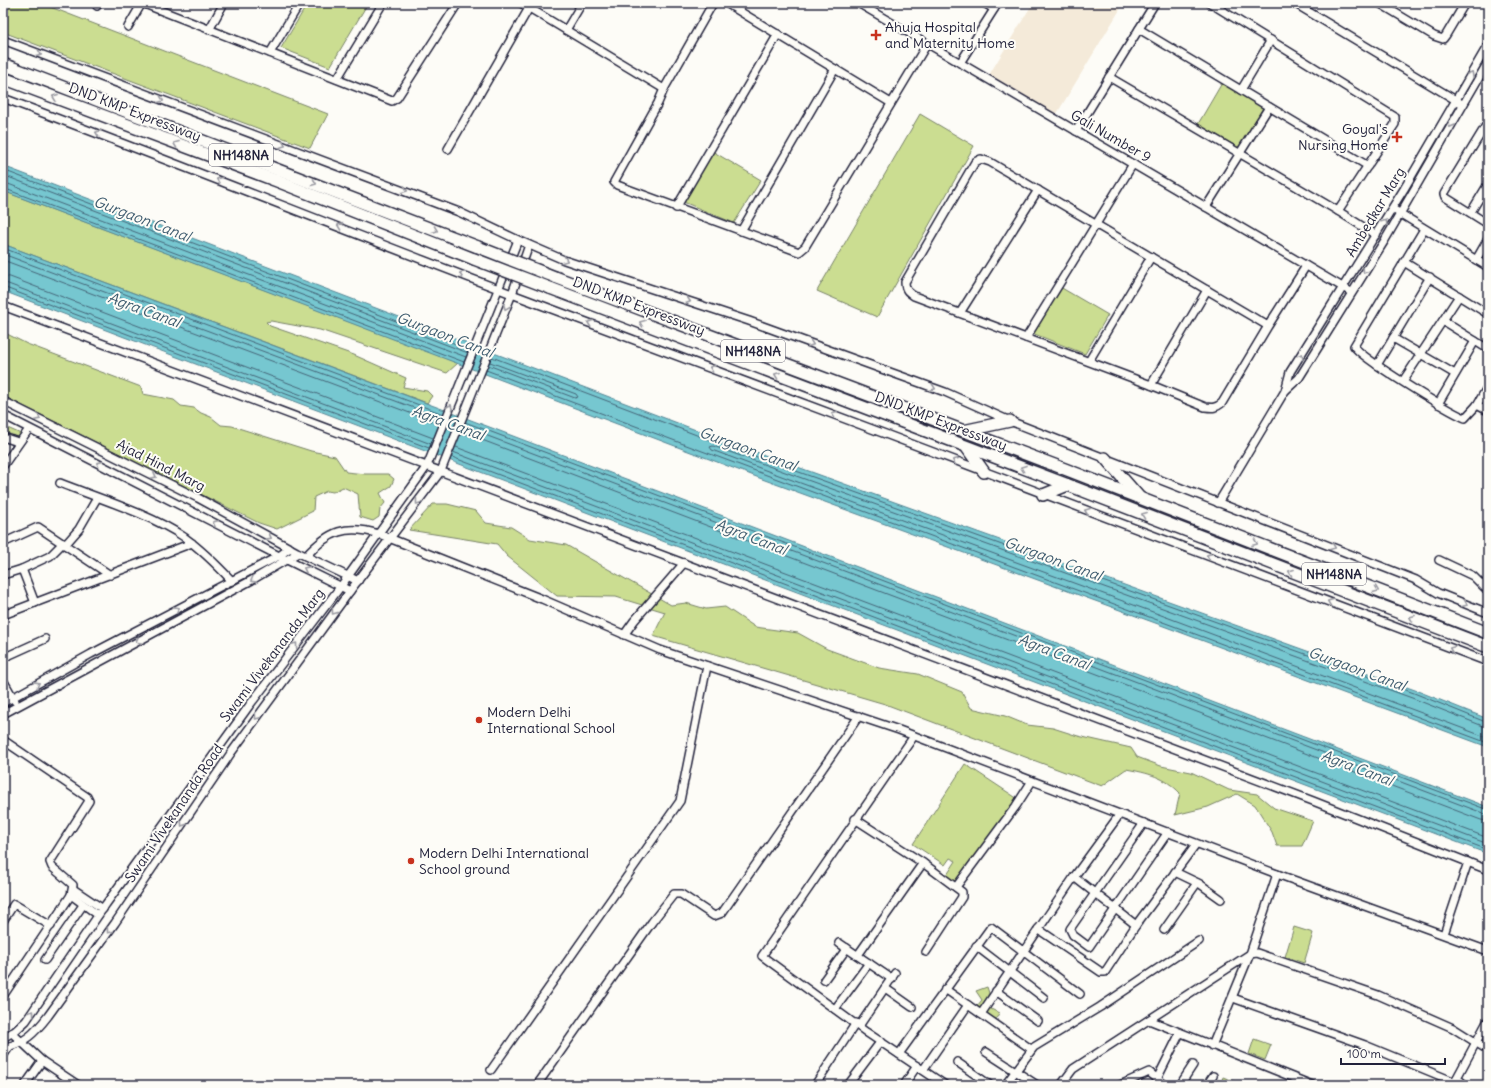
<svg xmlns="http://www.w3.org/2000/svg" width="1491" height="1088" font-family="Delius,sans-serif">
  <rect width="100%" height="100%" fill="#fdfcf7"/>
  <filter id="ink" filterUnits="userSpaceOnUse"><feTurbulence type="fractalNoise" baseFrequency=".025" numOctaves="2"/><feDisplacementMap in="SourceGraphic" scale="8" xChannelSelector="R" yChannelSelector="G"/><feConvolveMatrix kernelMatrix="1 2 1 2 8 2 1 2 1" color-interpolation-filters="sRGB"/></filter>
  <g filter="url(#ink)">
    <path fill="#f4ead9" d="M1033 3H1124L1056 115 989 75Z"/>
    <g fill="#cbdd91" stroke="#768066">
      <path d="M3 3H40L328 114 310 148 3 32Z"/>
      <path d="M308 3H368L330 67 281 48Z"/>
      <path d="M1222 83 1263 108 1239 148 1198 124Z"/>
      <path d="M920 114 974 146 877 317 817 291Z"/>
      <path d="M712 151 761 180 734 223 681 201Z"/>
      <path d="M3 191 458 363 447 373 320 330 271 321 266 322 270 326 354 355 406 378 403 387 427 391 432 396 427 403 3 244Z"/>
      <path d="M1060 287 1108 315 1085 354 1032 333Z"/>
      <path d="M3 332 27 344 141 387 143 394 174 400 181 406 194 408 201 413 211 417 221 425 232 426 311 451 335 456 346 472 365 474H388L394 479 391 486 380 493 385 503 380 509 379 517 373 521 360 517 358 494 343 487 333 492 327 491 314 497 313 511 277 529 259 523 3 396Z"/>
      <path d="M3 426 21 434 19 437 3 432Z"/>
      <path d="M433 504H447L476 511 486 523 511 527 530 539 566 545 671 605 686 603 706 609 725 607 755 627 798 633 827 649 879 668 918 674 962 692 971 708 1005 716 1027 725 1053 728 1078 736 1131 748 1137 757 1161 766 1191 772 1229 790 1257 794 1274 808 1313 821 1302 846H1277L1272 832 1255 805 1237 794 1208 807 1175 815 1180 793C1165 777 1148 773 1126 769L1102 786 885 704 653 636 665 612 616 597 557 596 507 556 497 544 409 530Z"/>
      <path d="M965 764 1018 799 960 888 945 878 956 861 950 858 945 865 913 844Z"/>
      <path d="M1294 927 1313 933 1304 963 1285 957Z"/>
      <path d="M987 987 989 993 983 1005 999 1013 993 1025 983 1011 977 1006 982 1000 976 991Z"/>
      <path d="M1254 1039 1271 1045 1265 1060 1249 1054Z"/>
      <path d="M1223 1077 1244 1085H1220Z"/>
    </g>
    <g fill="#76c7d0" stroke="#548594">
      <path d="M3 166 709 435 1415 690 1488 719V747L1158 624 762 479 3 191Z"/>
      <path d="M3 244 442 409 1488 807V854L3 291Z"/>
    </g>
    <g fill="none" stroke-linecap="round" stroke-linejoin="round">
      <g stroke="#446477" stroke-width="1">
        <path d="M3 170 469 349"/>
        <path d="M3 175 468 353"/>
        <path d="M3 182 466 357"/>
        <path d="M3 188 464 362"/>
        <path d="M3 248 443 414"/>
        <path d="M3 254 441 418"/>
        <path d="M3 260 439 424"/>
        <path d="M3 276 10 277 433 438"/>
        <path d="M3 282 431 444"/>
        <path d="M3 287 429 448"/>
        <path d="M492 357 707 439 1414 693 1488 723"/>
        <path d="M488 365 575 398 578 397 576 394 490 362"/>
        <path d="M486 370C820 496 1154 618 1488 743"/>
        <path d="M465 422 1488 810"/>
        <path d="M464 427 1488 815"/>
        <path d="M461 432 1481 820 1488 821"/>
        <path d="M456 447 1488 838"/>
        <path d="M453 452 1488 844"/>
        <path d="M452 457 1488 850"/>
        <path d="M1488 728 1412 698 713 446 710 447 712 450 765 470 1161 615 1488 738"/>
      </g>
      <defs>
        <g id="minor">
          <path d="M142 3 392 101 397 98 458 3"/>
          <path d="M521 3 664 89"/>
          <path d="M713 3 664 89 658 103 614 182 617 185 799 252 805 247 927 44"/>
          <path d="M726 3 891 103"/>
          <path d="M858 3 1351 292"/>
          <path d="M984 3 994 9"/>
          <path d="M1210 3 1395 117V124L1338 211"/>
          <path d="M1294 3 1459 102"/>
          <path d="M1379 3 1434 36 1443 39 1446 35 1465 3"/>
          <path d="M97 6 98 3"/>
          <path d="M128 27 142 3"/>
          <path d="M1139 29 1368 166"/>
          <path d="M209 30 224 3"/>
          <path d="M566 30 582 3"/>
          <path d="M3 40 459 212 518 240 564 260 749 321 945 392 1010 421 1416 580 1438 593 1488 613"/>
          <path d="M270 53 300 3"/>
          <path d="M960 63 998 3"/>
          <path d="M1109 77 1338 211 1376 235"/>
          <path d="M337 79 383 3"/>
          <path d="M1241 90 1271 40"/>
          <path d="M3 98C175 162 345 231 517 296 841 417 1165 539 1488 662"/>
          <path d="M1488 122 1444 194 1445 197 1488 224"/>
          <path d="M1076 131 1155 3"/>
          <path d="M448 149 529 8"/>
          <path d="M1206 207 1269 107"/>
          <path d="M676 208 778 34"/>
          <path d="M1396 211 1488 267"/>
          <path d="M1471 212 1488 184"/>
          <path d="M1424 229 1354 346C1361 358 1448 411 1465 418L1477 405 1488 386"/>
          <path d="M741 231 835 69"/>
          <path d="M1476 260 1488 239"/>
          <path d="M1404 262 1488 314"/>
          <path d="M3 306 1313 801 1488 870"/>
          <path d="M960 313 1038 190"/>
          <path d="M1443 321 1488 349"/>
          <path d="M1268 326 990 162 981 159 975 162 905 282C905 290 908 292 914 296L1151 385 1205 407C1213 408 1216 408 1222 403L1268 326 1306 266"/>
          <path d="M1026 338 1133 164"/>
          <path d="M1393 338 1455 374"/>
          <path d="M1089 361 1151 257"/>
          <path d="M1377 365 1430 277"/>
          <path d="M1403 381 1459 296"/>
          <path d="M1151 385 1207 290"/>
          <path d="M1286 390 1299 378 1385 240 1488 62"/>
          <path d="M3 401 198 498 297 552 358 581"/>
          <path d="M1438 404 1475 341"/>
          <path d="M1477 405 1488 411"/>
          <path d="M3 415 287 560 350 591"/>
          <path d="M3 437 18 442"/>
          <path d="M3 466 29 429"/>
          <path d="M60 483C98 498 152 515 184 537 202 550 217 565 232 581"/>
          <path d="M1218 503 1285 391 1290 372 1404 189 1488 45"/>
          <path d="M3 543 38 527 110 575"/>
          <path d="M65 545 79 529 97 498"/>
          <path d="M306 556C329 531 346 524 379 534L542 599 660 650 899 730 1277 874 1488 951"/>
          <path d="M1439 560 1473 576 1488 591"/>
          <path d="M22 569 50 556 63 543"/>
          <path d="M3 575 22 569 35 603"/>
          <path d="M3 615 192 543"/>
          <path d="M624 635 634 621 684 563"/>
          <path d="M3 658 45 639"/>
          <path d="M3 680 15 701"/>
          <path d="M3 703 91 654 279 556 290 548"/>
          <path d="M3 714 252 580 298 553"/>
          <path d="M914 736 762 956 866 1032 945 1085"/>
          <path d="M3 740 87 797 89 801 50 862 52 867 73 885 71 895 3 996"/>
          <path d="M855 819 923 863 962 892V897L926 952"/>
          <path d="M1144 823 1070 929 1073 935 1089 947 1168 832"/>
          <path d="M1175 872 1200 884 1221 899"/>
          <path d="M1074 877 1136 925"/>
          <path d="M956 887 1016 806 1032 781"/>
          <path d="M73 889 103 909"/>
          <path d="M71 895 98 915"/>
          <path d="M3 921 14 904 51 926"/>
          <path d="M1038 929 1101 972H1105L1136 925 1196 844"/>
          <path d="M1164 930 1197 883"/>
          <path d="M1444 934 1468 862"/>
          <path d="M839 943 892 979"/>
          <path d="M976 946 1044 998"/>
          <path d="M858 955 923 863"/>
          <path d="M45 960 83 905"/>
          <path d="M824 980 847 948"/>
          <path d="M885 988 912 1007"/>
          <path d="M945 989 1031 1049"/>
          <path d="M996 991 1038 1021"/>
          <path d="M1233 998 1365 1045 1455 1082"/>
          <path d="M835 1009 869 963"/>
          <path d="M981 1014 1074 877 1120 814"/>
          <path d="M1149 1020 1312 1085"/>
          <path d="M859 1026 895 973"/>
          <path d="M12 1033 42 1061 78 1085"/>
          <path d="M3 1038 15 1031 26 1021 106 904 249 706 341 586 427 466 518 240"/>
          <path d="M1212 1046 1250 954 1277 874"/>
          <path d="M3 1048C25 1043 34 1034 48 1016L115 923 231 753 350 591 441 471 512 294 529 245"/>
          <path d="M986 1052 1037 1085"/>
          <path d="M899 1054 991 927 1080 994"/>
          <path d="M3 1056 10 1046"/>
          <path d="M957 1062 990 1085"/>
          <path d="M491 1070 680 801 707 666"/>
          <path d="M923 1070 968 1005"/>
          <path d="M1457 1078 1465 1085"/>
          <path d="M1157 1079 1180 1033"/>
          <path d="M25 1085 42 1061"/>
          <path d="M537 1085 652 922 674 894H681L714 916 722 913 859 716"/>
          <path d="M815 1085 856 1023"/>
          <path d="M848 1085 881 1041"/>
          <path d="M904 1085 917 1066"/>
          <path d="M1005 1085 1034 1047 1100 1007 1199 941"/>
          <path d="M1061 1085 1073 1069 1250 954 1257 953 1378 995 1453 1028 1488 1050"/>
          <path d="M1120 1085 1149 1072 1165 1085"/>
          <path d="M1180 1085 1193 1065"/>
          <path d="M1207 1085 1213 1076"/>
          <path d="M1453 1085 1488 1020"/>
        </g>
        <g id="highway">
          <path d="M3 64 478 247"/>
          <path d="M3 78 277 181 474 259"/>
          <path d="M555 277 1057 466 1488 633"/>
          <path d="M550 288 1068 485 1488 647"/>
          <path d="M963 431 1010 421"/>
          <path d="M967 448 984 472"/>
          <path d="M1105 458 1140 498"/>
          <path d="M1043 495 1068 485"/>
        </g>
      </defs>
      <use href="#minor" stroke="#22223b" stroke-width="10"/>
      <use href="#highway" stroke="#22223b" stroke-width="14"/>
      <use href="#minor" stroke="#fdfcf7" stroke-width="7"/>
      <use href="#highway" stroke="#fdfcf7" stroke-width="11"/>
      <defs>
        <g id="highway-bridge">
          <path d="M478 247 555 277"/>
          <path d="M474 259 550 288"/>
        </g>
      </defs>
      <use href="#highway-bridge" stroke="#22223b" stroke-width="14" stroke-linecap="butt"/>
      <use href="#highway-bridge" stroke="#fdfcf7" stroke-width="11"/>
    </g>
    <defs><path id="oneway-chevron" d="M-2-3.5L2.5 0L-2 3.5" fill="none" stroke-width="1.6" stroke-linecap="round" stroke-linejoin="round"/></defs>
    <g stroke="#9a9aa2">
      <use href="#oneway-chevron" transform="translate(39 54) rotate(21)"/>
      <use href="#oneway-chevron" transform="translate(1471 74) rotate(-60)"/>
      <use href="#oneway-chevron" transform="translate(55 97) rotate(-159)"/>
      <use href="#oneway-chevron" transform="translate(161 100) rotate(21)"/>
      <use href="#oneway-chevron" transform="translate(1451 125) rotate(120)"/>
      <use href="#oneway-chevron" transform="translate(98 133) rotate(-160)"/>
      <use href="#oneway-chevron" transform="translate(176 144) rotate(-159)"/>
      <use href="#oneway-chevron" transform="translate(283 145) rotate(20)"/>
      <use href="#oneway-chevron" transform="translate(219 180) rotate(-159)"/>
      <use href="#oneway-chevron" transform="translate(314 183) rotate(21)"/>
      <use href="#oneway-chevron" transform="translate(405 190) rotate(21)"/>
      <use href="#oneway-chevron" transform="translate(1385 222) rotate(-58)"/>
      <use href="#oneway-chevron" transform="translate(340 226) rotate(-159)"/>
      <use href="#oneway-chevron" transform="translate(435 230) rotate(21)"/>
      <use href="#oneway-chevron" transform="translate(565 260) rotate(21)"/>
      <use href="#oneway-chevron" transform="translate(1365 271) rotate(122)"/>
      <use href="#oneway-chevron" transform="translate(462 274) rotate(-159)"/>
      <use href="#oneway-chevron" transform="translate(688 301) rotate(18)"/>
      <use href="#oneway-chevron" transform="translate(506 307) rotate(112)"/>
      <use href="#oneway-chevron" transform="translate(590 323) rotate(-160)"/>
      <use href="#oneway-chevron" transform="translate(642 323) rotate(-159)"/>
      <use href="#oneway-chevron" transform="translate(811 344) rotate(20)"/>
      <use href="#oneway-chevron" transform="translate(1301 356) rotate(-57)"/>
      <use href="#oneway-chevron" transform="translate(712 368) rotate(-159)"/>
      <use href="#oneway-chevron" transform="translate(777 375) rotate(-159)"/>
      <use href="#oneway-chevron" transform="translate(933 388) rotate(20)"/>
      <use href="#oneway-chevron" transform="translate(450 407) rotate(-68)"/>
      <use href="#oneway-chevron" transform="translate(834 414) rotate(-159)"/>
      <use href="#oneway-chevron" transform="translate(38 418) rotate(26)"/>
      <use href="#oneway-chevron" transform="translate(955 461) rotate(-158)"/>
      <use href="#oneway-chevron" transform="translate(99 464) rotate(-153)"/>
      <use href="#oneway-chevron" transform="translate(1023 468) rotate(-160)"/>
      <use href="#oneway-chevron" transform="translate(154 476) rotate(27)"/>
      <use href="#oneway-chevron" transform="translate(418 502) rotate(127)"/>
      <use href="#oneway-chevron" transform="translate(1087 511) rotate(-160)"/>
      <use href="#oneway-chevron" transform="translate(1144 515) rotate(-159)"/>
      <use href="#oneway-chevron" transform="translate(215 523) rotate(-153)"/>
      <use href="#oneway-chevron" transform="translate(269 537) rotate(28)"/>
      <use href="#oneway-chevron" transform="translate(1255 543) rotate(21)"/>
      <use href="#oneway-chevron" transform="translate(1333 547) rotate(22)"/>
      <use href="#oneway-chevron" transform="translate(1209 556) rotate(-159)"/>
      <use href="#oneway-chevron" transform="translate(306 569) rotate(-155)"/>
      <use href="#oneway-chevron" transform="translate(1291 572) rotate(-159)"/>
      <use href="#oneway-chevron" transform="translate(253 580) rotate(151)"/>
      <use href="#oneway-chevron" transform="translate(1376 590) rotate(21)"/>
      <use href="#oneway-chevron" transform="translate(1330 602) rotate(-159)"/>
      <use href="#oneway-chevron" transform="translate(1465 604) rotate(23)"/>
      <use href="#oneway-chevron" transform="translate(177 609) rotate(-28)"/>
      <use href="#oneway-chevron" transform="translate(334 612) rotate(126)"/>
      <use href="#oneway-chevron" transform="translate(1412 618) rotate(-159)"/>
      <use href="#oneway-chevron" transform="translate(138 641) rotate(152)"/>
      <use href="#oneway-chevron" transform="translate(295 645) rotate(-53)"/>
      <use href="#oneway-chevron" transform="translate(1452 649) rotate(-159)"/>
      <use href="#oneway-chevron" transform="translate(37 684) rotate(-29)"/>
      <use href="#oneway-chevron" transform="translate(257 717) rotate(126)"/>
      <use href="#oneway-chevron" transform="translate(183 824) rotate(124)"/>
      <use href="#oneway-chevron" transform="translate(109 931) rotate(126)"/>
      <use href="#oneway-chevron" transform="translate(32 1013) rotate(-54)"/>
    </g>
  </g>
  <g fill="#c8321e" stroke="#fdfcf7" stroke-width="1.5">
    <path d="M874 29h4v4h4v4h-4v4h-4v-4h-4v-4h4z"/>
    <path d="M1395 131h4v4h4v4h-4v4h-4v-4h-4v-4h4z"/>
    <circle cx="479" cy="720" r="4"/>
    <circle cx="411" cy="861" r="4"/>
  </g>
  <g text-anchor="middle" stroke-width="4" stroke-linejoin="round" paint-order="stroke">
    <g fill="#fdfcf7" stroke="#646373" stroke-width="1">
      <rect x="209" y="144" width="64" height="22" rx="3"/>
      <rect x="721" y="340" width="64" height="22" rx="3"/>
      <rect x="1302" y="563" width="64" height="22" rx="3"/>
    </g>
    <g font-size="13" font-weight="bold" fill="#22223b">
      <text x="241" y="160">NH148NA</text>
      <text x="753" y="356">NH148NA</text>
      <text x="1334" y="579">NH148NA</text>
    </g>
    <g font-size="14" fill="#22223b" stroke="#fdfcf7" text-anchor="start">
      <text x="885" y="32">Ahuja Hospital<tspan x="885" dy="16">and Maternity Home</tspan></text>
      <text x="1388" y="134" text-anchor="end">Goyal's<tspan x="1388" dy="16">Nursing Home</tspan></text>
      <text x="487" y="717">Modern Delhi<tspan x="487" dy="16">International School</tspan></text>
      <text x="419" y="858">Modern Delhi International<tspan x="419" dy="16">School ground</tspan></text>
    </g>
    <g font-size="14" fill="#22223b" stroke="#fdfcf7">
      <text transform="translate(135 112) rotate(21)" y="5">DND KMP Expressway</text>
      <text transform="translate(1111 136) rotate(30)" y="5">Gali Number 9</text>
      <text transform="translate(1375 212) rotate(-59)" y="5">Ambedkar Marg</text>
      <text transform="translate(639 306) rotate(21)" y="5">DND KMP Expressway</text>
      <text transform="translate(941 421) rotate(21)" y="5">DND KMP Expressway</text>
      <text transform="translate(161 465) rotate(27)" y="5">Ajad Hind Marg</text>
      <text transform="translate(272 655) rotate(-53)" y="5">Swami Vivekananda Marg</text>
      <text transform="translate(174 813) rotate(-56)" y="5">Swami Vivekananda Road</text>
    </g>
    <g font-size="15" font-style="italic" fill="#3f5c6f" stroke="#fdfcf7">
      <text transform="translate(142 219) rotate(21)" y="5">Gurgaon Canal</text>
      <text transform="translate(144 310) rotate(20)" y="5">Agra Canal</text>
      <text transform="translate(445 335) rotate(21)" y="5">Gurgaon Canal</text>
      <text transform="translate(448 423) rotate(20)" y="5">Agra Canal</text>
      <text transform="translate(748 449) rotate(20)" y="5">Gurgaon Canal</text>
      <text transform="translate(751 537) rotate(21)" y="5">Agra Canal</text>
      <text transform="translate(1053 559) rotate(20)" y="5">Gurgaon Canal</text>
      <text transform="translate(1054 652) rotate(21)" y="5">Agra Canal</text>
      <text transform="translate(1357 669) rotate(20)" y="5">Gurgaon Canal</text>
      <text transform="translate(1357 768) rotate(21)" y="5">Agra Canal</text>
    </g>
  </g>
  <rect width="1491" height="1088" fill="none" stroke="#fdfcf7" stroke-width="16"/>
  <rect x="8" y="8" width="1475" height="1072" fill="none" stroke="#22223b" stroke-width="1.5" filter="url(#ink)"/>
  <path d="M1341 1058v6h104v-6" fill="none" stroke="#22223b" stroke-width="2"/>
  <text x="1347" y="1058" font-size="12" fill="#22223b" stroke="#fdfcf7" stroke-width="3" paint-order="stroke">100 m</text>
</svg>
